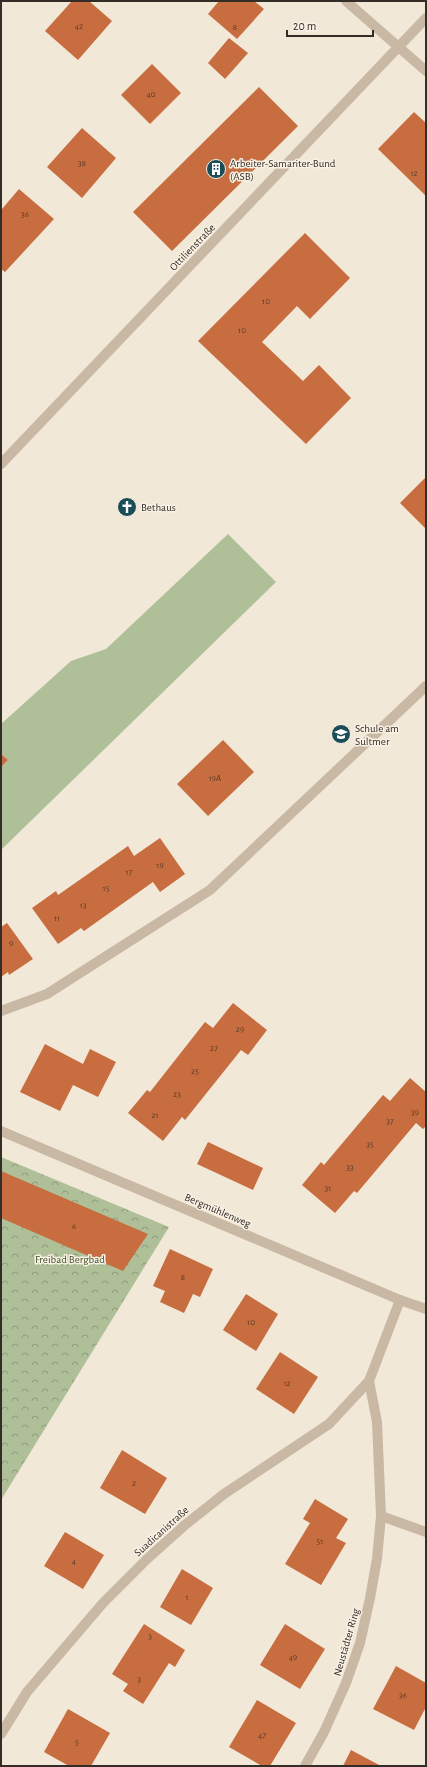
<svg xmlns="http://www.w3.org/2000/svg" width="427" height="1767" font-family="'Alegreya Sans',sans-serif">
  <defs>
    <pattern id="park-crowns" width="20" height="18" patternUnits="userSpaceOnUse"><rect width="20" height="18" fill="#afc098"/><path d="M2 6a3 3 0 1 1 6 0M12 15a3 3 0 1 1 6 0" fill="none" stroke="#8f9c7c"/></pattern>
  </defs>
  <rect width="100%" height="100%" fill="#f1e8d8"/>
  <path fill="#afc098" d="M228 534 276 582 1 850V767L8 760 1 754V724L71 661 106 649Z"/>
  <path fill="url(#park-crowns)" d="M1 1157 169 1227 1 1500Z"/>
  <g fill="#c86d3f">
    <path d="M72 1H89L112 21 78 60 45 31Z"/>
    <path d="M219 1H254L264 9 237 39 208 14Z"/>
    <path d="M229 38 248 53 225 79 208 63Z"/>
    <path d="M152 64 181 93 150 124 121 95Z"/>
    <path d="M259 87 298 126 172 251 133 212Z"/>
    <path d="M414 112 426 123V196L378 149Z"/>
    <path d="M82 128 116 158 82 198 47 167Z"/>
    <path d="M19 189 54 219 5 272 1 269V208L2 209Z"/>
    <path d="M305 233 350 278 310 319 297 306 262 342 303 381 319 365 351 398 306 444 198 341Z"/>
    <path d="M426 477V529L400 503Z"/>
    <path d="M223 740 254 772 208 816 177 784Z"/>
    <path d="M1 754 8 760 1 767Z"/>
    <path d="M160 838 185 874 160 892 153 882 84 931 81 928 58 944 32 908 56 891 58 895 128 846 134 856Z"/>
    <path d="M7 923 33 959 9 975 8 972 1 977V927Z"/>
    <path d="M233 1003 267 1030 248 1055 241 1050 185 1120 182 1117 163 1141 128 1113 147 1090 150 1092 205 1022 213 1028Z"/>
    <path d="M45 1044 83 1064 90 1049 116 1062 98 1097 73 1085 60 1111 20 1092Z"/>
    <path d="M410 1078 426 1092V1126L423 1129 416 1123 357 1193 354 1191 335 1213 302 1185 321 1162 324 1165 383 1095 390 1101Z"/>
    <path d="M208 1142 263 1168 253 1190 197 1164Z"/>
    <path d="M1 1171 148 1234 123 1271 1 1218Z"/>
    <path d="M170 1249 213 1269 200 1297 193 1294 184 1313 160 1302 165 1291 153 1286Z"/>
    <path d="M246 1294 278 1314 256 1351 223 1330Z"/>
    <path d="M280 1352 318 1377 294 1414 256 1389Z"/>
    <path d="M122 1450 167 1478 145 1514 100 1488Z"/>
    <path d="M315 1499 348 1519 336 1538 346 1543 321 1585 285 1564 310 1523 303 1519Z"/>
    <path d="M65 1532 104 1555 83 1589 44 1566Z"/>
    <path d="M182 1569 213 1588 191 1625 160 1607Z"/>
    <path d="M144 1624 185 1650 175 1667 169 1663 143 1704 123 1691 128 1684 112 1674Z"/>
    <path d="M285 1624 325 1649 300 1689 260 1665Z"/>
    <path d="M396 1666 426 1683V1707L414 1730 373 1709Z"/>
    <path d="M257 1700 296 1723 270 1766H262L229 1747Z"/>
    <path d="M68 1709 110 1733 91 1766H69L44 1752Z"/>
    <path d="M351 1750 381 1766H343Z"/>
  </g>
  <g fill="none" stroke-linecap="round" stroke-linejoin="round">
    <g stroke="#c9b8a4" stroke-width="10">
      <path d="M346 1 426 71"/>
      <path d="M1 464 426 18"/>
      <path d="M1 1011 47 994 210 890 426 686"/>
      <path d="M1 1131 400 1300 426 1309"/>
      <path d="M381 1516 426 1532"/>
      <path d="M1 1734 27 1692 103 1603 147 1559 185 1525 224 1494 329 1424 369 1381"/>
      <path d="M305 1766 324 1732 346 1683 360 1643 370 1598 377 1559 381 1516 377 1422 369 1381 400 1300"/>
    </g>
  </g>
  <defs>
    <symbol id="building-disc" viewBox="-11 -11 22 22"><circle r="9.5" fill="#1b4d56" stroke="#f9f1e4"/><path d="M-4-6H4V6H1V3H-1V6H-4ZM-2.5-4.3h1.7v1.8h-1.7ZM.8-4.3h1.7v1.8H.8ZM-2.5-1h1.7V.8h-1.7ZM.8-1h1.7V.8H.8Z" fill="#fff"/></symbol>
    <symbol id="church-disc" viewBox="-11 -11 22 22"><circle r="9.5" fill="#1b4d56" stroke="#f9f1e4"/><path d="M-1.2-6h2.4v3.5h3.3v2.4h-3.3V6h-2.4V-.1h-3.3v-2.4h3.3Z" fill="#fff"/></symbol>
    <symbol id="school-disc" viewBox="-11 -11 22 22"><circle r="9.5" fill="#1b4d56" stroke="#f9f1e4"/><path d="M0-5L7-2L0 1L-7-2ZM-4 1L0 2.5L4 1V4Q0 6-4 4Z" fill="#fff"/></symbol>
  </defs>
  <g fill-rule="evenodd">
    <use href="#building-disc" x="205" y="158" width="22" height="22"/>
    <use href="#church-disc" x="116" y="496" width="22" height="22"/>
    <use href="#school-disc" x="330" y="723" width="22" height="22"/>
  </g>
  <g text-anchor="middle" stroke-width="3" stroke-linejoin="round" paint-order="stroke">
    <g font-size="9" fill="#593c2c">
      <text x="79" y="29">42</text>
      <text x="235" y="30">8</text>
      <text x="151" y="97">40</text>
      <text x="82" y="166">38</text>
      <text x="414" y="176">12</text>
      <text x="25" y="217">36</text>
      <text x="266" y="304">10</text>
      <text x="242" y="333">10</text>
      <text x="215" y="781">19A</text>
      <text x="160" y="868">19</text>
      <text x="129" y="875">17</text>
      <text x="106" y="891">15</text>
      <text x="83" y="908">13</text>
      <text x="57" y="921">11</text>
      <text x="11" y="946">9</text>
      <text x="240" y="1032">29</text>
      <text x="214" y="1051">27</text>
      <text x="195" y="1074">25</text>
      <text x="177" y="1097">23</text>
      <text x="415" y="1115">39</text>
      <text x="155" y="1118">21</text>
      <text x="390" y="1124">37</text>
      <text x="370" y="1147">35</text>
      <text x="350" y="1170">33</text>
      <text x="328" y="1191">31</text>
      <text x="74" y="1229">6</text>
      <text x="183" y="1280">8</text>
      <text x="251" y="1325">10</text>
      <text x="287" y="1386">12</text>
      <text x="134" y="1486">2</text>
      <text x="320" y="1544">51</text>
      <text x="74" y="1564">4</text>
      <text x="187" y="1600">1</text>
      <text x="150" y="1639">3</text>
      <text x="293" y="1660">49</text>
      <text x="139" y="1682">3</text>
      <text x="403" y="1698">36</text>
      <text x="262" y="1738">47</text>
      <text x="77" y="1745">5</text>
    </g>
    <g font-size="11" fill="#342c26" stroke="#f9f1e4" text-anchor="start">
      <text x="230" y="167">Arbeiter-Samariter-Bund<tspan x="230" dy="13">(ASB)</tspan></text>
      <text x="141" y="511">Bethaus</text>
      <text x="355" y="732">Schule am<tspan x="355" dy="13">Sultmer</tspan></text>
    </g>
    <g font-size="11" fill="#342c26" stroke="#f9f1e4">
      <text transform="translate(192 247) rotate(-46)" y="4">Ottilienstraße</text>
      <text transform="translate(218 1210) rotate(23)" y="4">Bergmühlenweg</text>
      <text transform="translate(161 1531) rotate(-42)" y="4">Suadicanistraße</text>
      <text transform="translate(346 1642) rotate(-74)" y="4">Neustädter Ring</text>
    </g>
    <g font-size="11" fill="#405329" stroke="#f9f1e4">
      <text x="70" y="1263">Freibad Bergbad</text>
    </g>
  </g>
  <rect width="427" height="1767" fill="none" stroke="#342c26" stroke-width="4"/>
  <path d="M287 30v6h86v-6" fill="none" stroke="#342c26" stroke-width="2"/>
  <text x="293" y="30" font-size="12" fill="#342c26" stroke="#f9f1e4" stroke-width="3" paint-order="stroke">20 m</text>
</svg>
